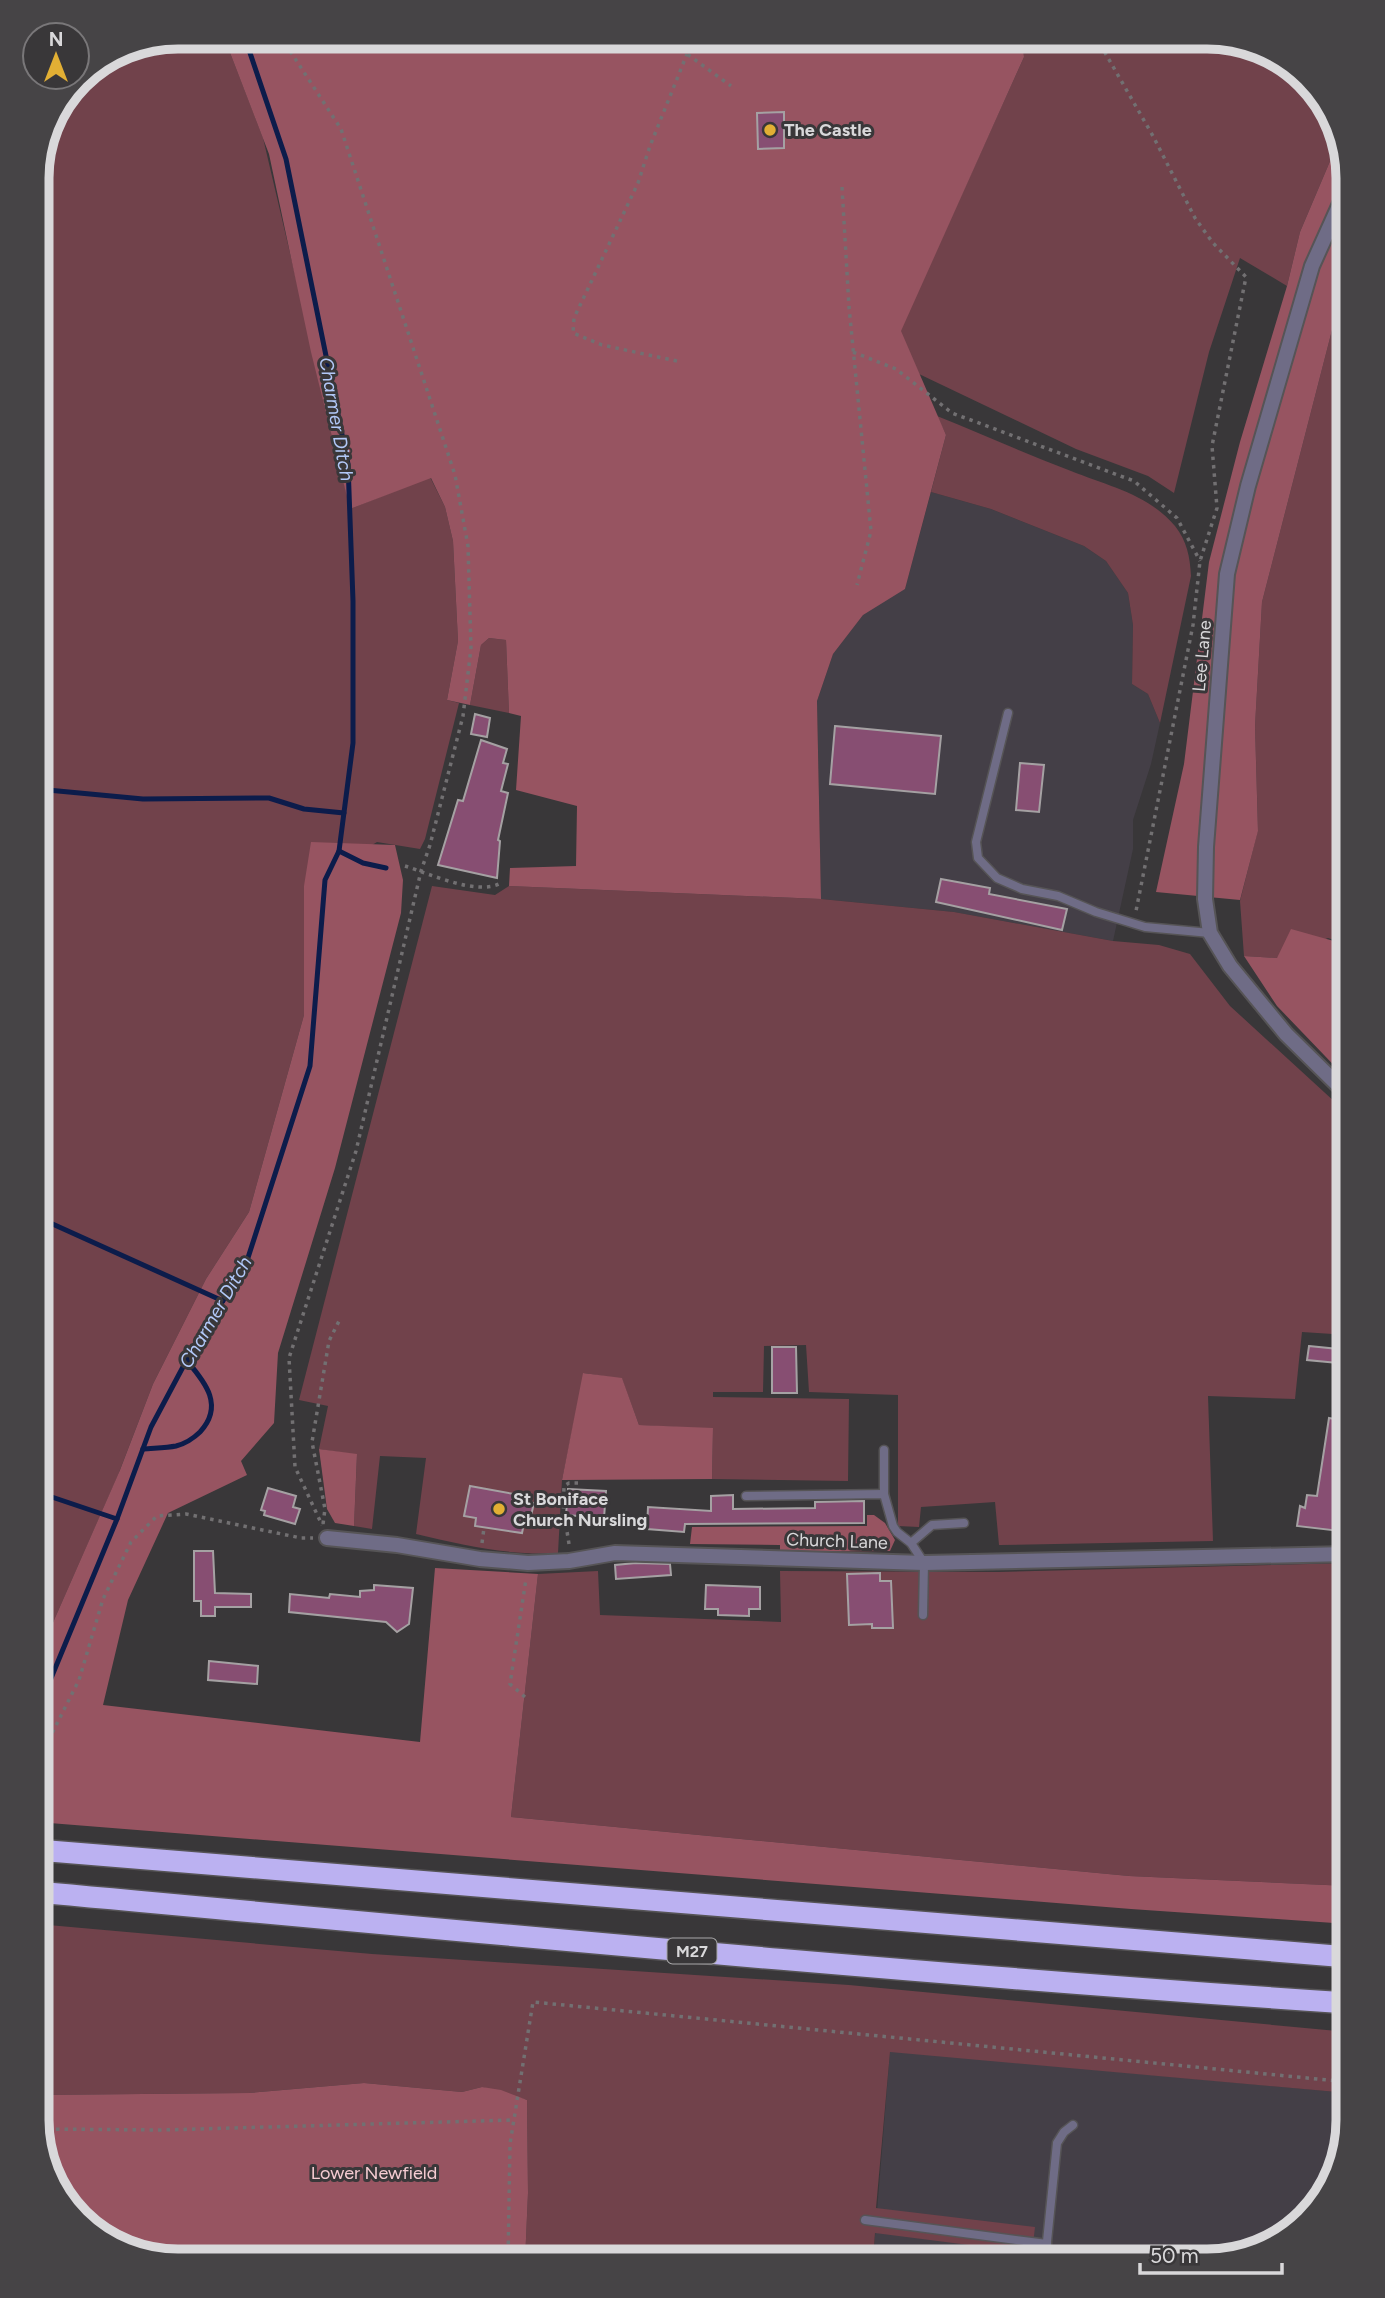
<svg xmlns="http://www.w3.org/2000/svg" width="1385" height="2298" font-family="Figtree,sans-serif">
  <rect width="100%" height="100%" fill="#393739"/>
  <g fill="#443f47">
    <path d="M931 492 991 509 1084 546 1106 561 1128 593 1133 625 1132 684 1148 694 1160 723 1151 764 1133 820V849L1113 941 954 912 821 899 817 701 833 654 872 603 905 589Z"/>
    <path d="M890 2051 1348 2093V2121L1325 2198 1270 2247 1207 2261H873Z"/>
  </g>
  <g fill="#71424b">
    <path d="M178 37H224L263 138 350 509 430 477 445 507 453 541 458 641 447 700 459 703 425 839 420 849 377 842 304 886V1015L249 1212 206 1279 153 1384 118 1475 37 1659V169L48 123 78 78 124 47Z"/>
    <path d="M1027 37H1217L1286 61 1334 115 1339 140 1300 232 1287 286 1240 258 1209 352 1174 493 1148 476 1076 449 919 374 900 331 1024 57 1023 47 1028 46Z"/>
    <path d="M1348 268V945L1328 938 1277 958 1244 956 1240 901 1258 830 1255 726 1262 602Z"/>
    <path d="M937 416C982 434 1026 454 1071 471 1108 486 1148 494 1175 526 1187 541 1190 557 1191 576L1160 723 1148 694 1132 684 1133 625 1128 593 1106 561 1084 546 991 509 931 492 946 435Z"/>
    <path d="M489 638 506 640 509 713 470 705 481 645Z"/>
    <path d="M432 886 495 895 509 886 821 899 954 912 1113 941 1159 945 1190 954 1230 1006 1348 1114V1335L1302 1332 1295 1399 1208 1396 1213 1541 999 1545 995 1502 921 1507 919 1527 898 1526V1395L809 1392 806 1345 764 1346 763 1392H713V1397L849 1399 848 1481 712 1479 713 1429 639 1425 622 1379 584 1373 562 1480 558 1553C509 1556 463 1545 416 1534L426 1458 380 1456 372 1529 354 1526 357 1455 319 1449 328 1406 299 1400Z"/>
    <path d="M1348 1563V1886L1129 1876 511 1817 538 1574 598 1571 600 1615 781 1622 780 1571 998 1572Z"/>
    <path d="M37 1924 372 1954 849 1985 1348 2032V2093L890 2052 876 2208 1035 2227 1032 2253 875 2233 873 2261H525L528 2193 527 2100 482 2087 462 2092 364 2083 249 2093 37 2095Z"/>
  </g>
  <g fill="#975461">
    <path d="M224 37H1022L1024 57 901 331 946 435 905 589 863 615 833 654 817 701 821 899 509 886 510 868 576 866 577 806 516 790 521 716 509 713 506 640 489 638 481 645 470 705 447 700 458 641 453 541 445 507 431 478 350 509 311 352 269 154Z"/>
    <path d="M1339 140 1348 178V268L1262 602 1255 726 1258 831 1240 900 1156 892 1184 764 1209 562 1240 442 1287 286 1300 232Z"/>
    <path d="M311 842 395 845 403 880 401 913 335 1168 278 1353 274 1423 241 1461 247 1475 168 1513 128 1600 103 1705 420 1742 435 1568 538 1574 511 1817 1129 1876 1348 1886V1924L1131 1909 37 1822V1659L120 1470 153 1384 206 1279 249 1212 304 1015V886Z"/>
    <path d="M1291 929 1348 945V1080L1277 1006 1244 956 1277 958Z"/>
    <path d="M583 1373 622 1378 639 1425 713 1428 712 1479 562 1480Z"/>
    <path d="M319 1449 357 1454 354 1526 335 1523 327 1509Z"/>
    <path d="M867 1515H874L885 1523 895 1540 890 1551 780 1552V1545L690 1544 692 1527 867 1526Z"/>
    <path d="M364 2083 462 2092 482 2087 501 2090 527 2100 528 2193 525 2261H169L100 2238 51 2183 37 2120V2095L249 2093Z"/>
  </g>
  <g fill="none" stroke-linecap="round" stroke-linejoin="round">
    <g stroke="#0c1c4b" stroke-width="5">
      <path d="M37 789 143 799 269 798 304 809 344 813"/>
      <path d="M339 851 363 863 386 868"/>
      <path d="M37 1217 223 1301"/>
      <path d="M143 1449C154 1448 166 1448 176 1446 184 1444 194 1438 200 1432 224 1406 206 1383 187 1361"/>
      <path d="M37 1492 117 1519"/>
      <path d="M37 1712 117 1519 151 1427 200 1335 245 1267 310 1066 325 880 339 851 353 743V601L348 464 286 159 248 47 240 37"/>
    </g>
  </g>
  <g fill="#874e72" stroke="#a5a1a3" stroke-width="2">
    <path d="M784 112V148L758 149 757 113Z"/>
    <path d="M475 714 490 718 487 737 471 734Z"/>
    <path d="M835 726 941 736 935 794 830 784Z"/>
    <path d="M481 740 507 749 503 763 508 764 501 791 508 793 498 840 500 841 497 878 438 865 458 800 463 801Z"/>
    <path d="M1020 763 1044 765 1039 812 1016 810Z"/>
    <path d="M941 879 990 888 989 894 1067 909 1062 930 936 902Z"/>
    <path d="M1309 1346 1348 1350V1364L1307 1360Z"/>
    <path d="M772 1347H796L797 1393H772Z"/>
    <path d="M1329 1418 1347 1421 1335 1498 1348 1499V1532L1297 1526 1300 1506 1305 1508 1307 1495 1317 1496Z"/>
    <path d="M470 1486 514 1494 513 1499 534 1503 530 1520 525 1519 522 1533 475 1526 476 1518 464 1516Z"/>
    <path d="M268 1488 296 1496 293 1507 300 1509 295 1524 264 1515 265 1511 261 1510Z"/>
    <path d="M568 1489 606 1491 604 1518 566 1515Z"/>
    <path d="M733 1495V1509L815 1508V1502L864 1501V1523L685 1524 684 1532 647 1529 648 1507 711 1511V1496Z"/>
    <path d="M194 1551H213L215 1593 251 1594V1607H215V1616H201V1601H194Z"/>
    <path d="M636 1563 670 1564 671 1575 616 1579 615 1565Z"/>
    <path d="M880 1573V1581H891L893 1628H872V1624L849 1625 847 1574Z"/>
    <path d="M374 1585 413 1588 409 1624 397 1632 386 1622 289 1612 290 1594 329 1598 330 1594 360 1597V1591L374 1590Z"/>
    <path d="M706 1585 760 1587V1609H749V1616L718 1615V1609H705Z"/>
    <path d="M209 1661 258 1666 257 1684 208 1680Z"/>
  </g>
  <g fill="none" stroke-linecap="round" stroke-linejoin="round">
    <defs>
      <g id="service">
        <path d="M1008 713 976 842 978 858 997 878 1022 889 1058 896 1096 912 1145 927 1210 933"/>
        <path d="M884 1450V1494"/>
        <path d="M746 1496 884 1494 893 1526 897 1532 911 1543 924 1563 923 1615"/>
        <path d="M911 1543 932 1525 964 1523"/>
        <path d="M865 2220 1047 2244"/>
        <path d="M1045 2261 1057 2143 1064 2132 1073 2125"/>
      </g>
      <path id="minor" d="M327 1538 397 1545 480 1559 528 1563 569 1561 615 1553 924 1563 1348 1554"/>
      <path id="tertiary" d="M1348 1095 1286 1034 1230 966 1210 933 1205 899 1206 847 1227 574 1248 486 1312 266 1348 186"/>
      <g id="motorway">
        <path d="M37 1850 1348 1957"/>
        <path d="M37 1892C474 1932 910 1974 1348 2003"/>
      </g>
    </defs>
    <use href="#service" stroke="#565456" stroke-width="11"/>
    <use href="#minor" stroke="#565456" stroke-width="18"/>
    <use href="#tertiary" stroke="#565456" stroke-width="18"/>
    <use href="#motorway" stroke="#565456" stroke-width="24"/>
    <g stroke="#727072" stroke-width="3.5" stroke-dasharray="3.5 5" stroke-linecap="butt">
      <path d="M281 37 341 129 455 475 468 546 471 648 463 716 430 845 421 871 356 1151 289 1358 295 1467 322 1525"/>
      <path d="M705 37 687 54 731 86"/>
      <path d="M1096 37 1153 136 1195 218 1213 243 1246 277 1212 446 1217 508 1200 561 1193 625 1136 911"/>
      <path d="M842 187 849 307 871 531 857 585"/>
      <path d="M853 352 896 369 952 413 1134 481 1177 518 1200 561"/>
      <path d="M677 361 602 345 573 333 574 318 638 183 650 146 687 54"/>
      <path d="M405 866C430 874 475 895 499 884"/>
      <path d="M323 1524 325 1509 312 1442 329 1341 340 1319"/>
      <path d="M566 1525 563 1518 564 1486 569 1483H578"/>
      <path d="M482 1543 484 1528"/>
      <path d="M569 1544 566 1525 570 1515"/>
      <path d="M525 1697 510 1684 526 1579"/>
      <path d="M37 1763 79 1680 103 1599 131 1542 157 1516 186 1514 301 1538H313"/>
      <path d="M39 2129 162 2130 514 2120"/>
      <path d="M508 2261 510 2144 533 2002 1348 2082"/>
    </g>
    <use href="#service" stroke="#6f6c86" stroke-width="8"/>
    <use href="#minor" stroke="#6f6c86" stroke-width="14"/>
    <use href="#tertiary" stroke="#6f6c86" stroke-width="14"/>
    <use href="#motorway" stroke="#bbb1f1" stroke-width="21"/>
  </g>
  <g fill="#e2af34" stroke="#393739" stroke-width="2.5">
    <circle cx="770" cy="130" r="7"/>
    <circle cx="499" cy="1509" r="7"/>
  </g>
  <g text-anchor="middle" stroke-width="6" stroke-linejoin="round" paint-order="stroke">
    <rect fill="#393739" stroke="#a9a8aa" stroke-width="2" x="667.5" y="1938.5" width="49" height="25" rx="5"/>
    <g font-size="16" font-weight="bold" fill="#d9d8da">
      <text x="692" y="1957">M27</text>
    </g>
    <g font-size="18" font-weight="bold" fill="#d9d8da" stroke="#393739" text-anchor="start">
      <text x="784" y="136">The Castle</text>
      <text x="513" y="1505">St Boniface<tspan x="513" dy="21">Church Nursling</tspan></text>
    </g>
    <g font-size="18" fill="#d9d8da" stroke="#393739">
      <text transform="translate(1202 656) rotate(-85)" y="6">Lee Lane</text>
      <text transform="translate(837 1541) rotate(2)" y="6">Church Lane</text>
    </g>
    <g font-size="18" fill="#f6ccd2" stroke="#393739">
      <text x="374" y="2179">Lower Newfield</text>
    </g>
    <g font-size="19" font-style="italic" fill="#b2c8f8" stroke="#393739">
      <text transform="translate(337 419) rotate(80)" y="7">Charmer Ditch</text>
      <text transform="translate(215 1312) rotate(-60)" y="7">Charmer Ditch</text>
    </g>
  </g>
  <path d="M0 0H1385V2298H0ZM178 49H1207A129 129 0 0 1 1336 178V2120A129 129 0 0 1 1207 2249H178A129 129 0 0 1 49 2120V178A129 129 0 0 1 178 49Z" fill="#464446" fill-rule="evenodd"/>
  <path fill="none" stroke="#d9d8da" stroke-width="9" d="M178 49H1207A129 129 0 0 1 1336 178V2120A129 129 0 0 1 1207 2249H178A129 129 0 0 1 49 2120V178A129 129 0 0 1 178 49Z"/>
  <g transform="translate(56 56)"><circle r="33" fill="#393739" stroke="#797779" stroke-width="2"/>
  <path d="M0-5L12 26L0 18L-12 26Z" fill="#e2af34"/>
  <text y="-10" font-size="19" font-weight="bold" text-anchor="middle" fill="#d9d8da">N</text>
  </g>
  <path d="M1140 2263v10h142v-10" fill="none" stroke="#d9d8da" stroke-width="3.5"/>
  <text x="1150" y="2263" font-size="21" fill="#d9d8da" stroke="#393739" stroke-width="5" paint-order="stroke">50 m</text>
</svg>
